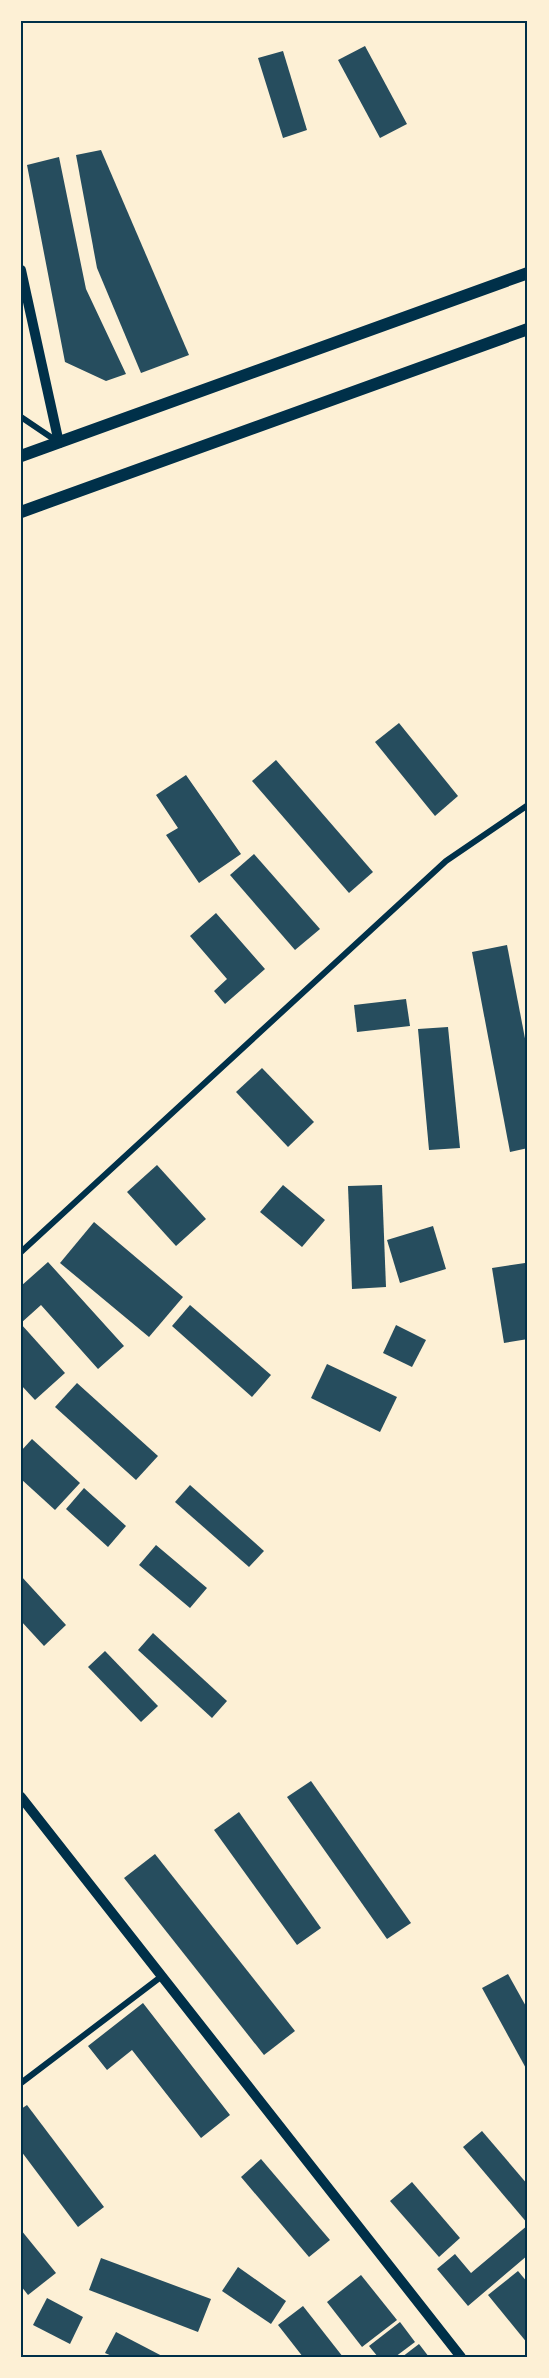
<svg xmlns="http://www.w3.org/2000/svg" width="549" height="2378" font-family="Bitter,serif">
  <rect width="100%" height="100%" fill="#fdf0d5"/>
  <g fill="#264d5e">
    <path d="M365 46 407 124 380 138 338 60Z"/>
    <path d="M283 51 307 130 283 138 258 58Z"/>
    <path d="M101 150 189 355 141 373 97 268 76 155Z"/>
    <path d="M59 157 86 289 126 374 106 381 65 362 27 165Z"/>
    <path d="M399 723 458 796 435 816 375 742Z"/>
    <path d="M276 760 373 872 349 893 252 781Z"/>
    <path d="M186 775 241 854 199 883 166 835 178 828 156 795Z"/>
    <path d="M254 854 320 929 295 950 230 875Z"/>
    <path d="M216 913 265 969 225 1004 214 991 227 979 190 936Z"/>
    <path d="M507 945 528 1054V1148L510 1152 472 952Z"/>
    <path d="M406 999 410 1026 357 1032 354 1005Z"/>
    <path d="M448 1027 460 1148 429 1150 418 1029Z"/>
    <path d="M262 1068 314 1122 288 1147 236 1092Z"/>
    <path d="M157 1165 206 1219 176 1246 127 1192Z"/>
    <path d="M283 1185 325 1220 302 1247 260 1212Z"/>
    <path d="M382 1185 386 1287 352 1289 348 1186Z"/>
    <path d="M94 1222 183 1297 149 1337 60 1263Z"/>
    <path d="M433 1226 446 1269 400 1283 387 1240Z"/>
    <path d="M48 1262 124 1346 98 1369 41 1305 21 1323V1286Z"/>
    <path d="M525 1263 528 1281V1339L504 1343 492 1268Z"/>
    <path d="M190 1305 271 1375 252 1397 172 1326Z"/>
    <path d="M21 1324 65 1373 35 1400 21 1385Z"/>
    <path d="M396 1325 426 1340 412 1367 383 1353Z"/>
    <path d="M327 1364 397 1397 380 1432 311 1398Z"/>
    <path d="M77 1383 158 1456 136 1480 55 1407Z"/>
    <path d="M32 1439 80 1483 55 1510 21 1479V1451Z"/>
    <path d="M190 1485 264 1551 249 1567 175 1502Z"/>
    <path d="M84 1488 126 1526 108 1547 66 1509Z"/>
    <path d="M156 1545 207 1588 190 1608 139 1565Z"/>
    <path d="M21 1576 66 1625 44 1646 21 1621Z"/>
    <path d="M153 1633 227 1701 212 1718 138 1650Z"/>
    <path d="M105 1651 158 1706 141 1722 88 1667Z"/>
    <path d="M311 1781 411 1923 387 1939 287 1797Z"/>
    <path d="M239 1812 321 1928 297 1945 214 1830Z"/>
    <path d="M155 1854 295 2031 264 2055 124 1878Z"/>
    <path d="M508 1974 528 2010V2072L482 1988Z"/>
    <path d="M143 2003 230 2115 201 2138 132 2050 107 2070 88 2046Z"/>
    <path d="M27 2105 104 2207 78 2227 21 2151V2109Z"/>
    <path d="M482 2131 528 2185V2224L463 2147Z"/>
    <path d="M261 2159 330 2240 309 2257 241 2177Z"/>
    <path d="M412 2182 460 2238 439 2257 390 2201Z"/>
    <path d="M528 2225V2255L468 2306 437 2269 455 2254 471 2273Z"/>
    <path d="M21 2230 56 2273 28 2295 21 2286Z"/>
    <path d="M101 2258 211 2299 198 2332 89 2290Z"/>
    <path d="M238 2267 286 2301 271 2324 222 2291Z"/>
    <path d="M518 2271 528 2283V2344L488 2295Z"/>
    <path d="M361 2275 397 2320 362 2347 327 2302Z"/>
    <path d="M47 2298 83 2317 70 2344 33 2325Z"/>
    <path d="M303 2306 343 2357H303L278 2325Z"/>
    <path d="M400 2322 415 2342 395 2357H378L369 2346Z"/>
    <path d="M116 2332 164 2357H114L105 2353Z"/>
    <path d="M419 2344 429 2357H402Z"/>
  </g>
  <g fill="none" stroke-linecap="round" stroke-linejoin="round">
    <g stroke="#003049" stroke-width="6">
      <path d="M21 417 58 442"/>
      <path d="M21 1252 446 861 528 805"/>
      <path d="M21 2083 162 1976"/>
    </g>
    <g stroke="#003049" stroke-width="10">
      <path d="M21 270 59 443"/>
      <path d="M21 1797 461 2357"/>
    </g>
    <g stroke="#003049" stroke-width="12">
      <path d="M21 456 528 273"/>
      <path d="M21 512 528 329"/>
    </g>
  </g>
  <rect width="549" height="2378" fill="none" stroke="#fdf0d5" stroke-width="45"/>
  <rect x="22" y="22" width="504" height="2334" fill="none" stroke="#003049" stroke-width="2"/>
</svg>
